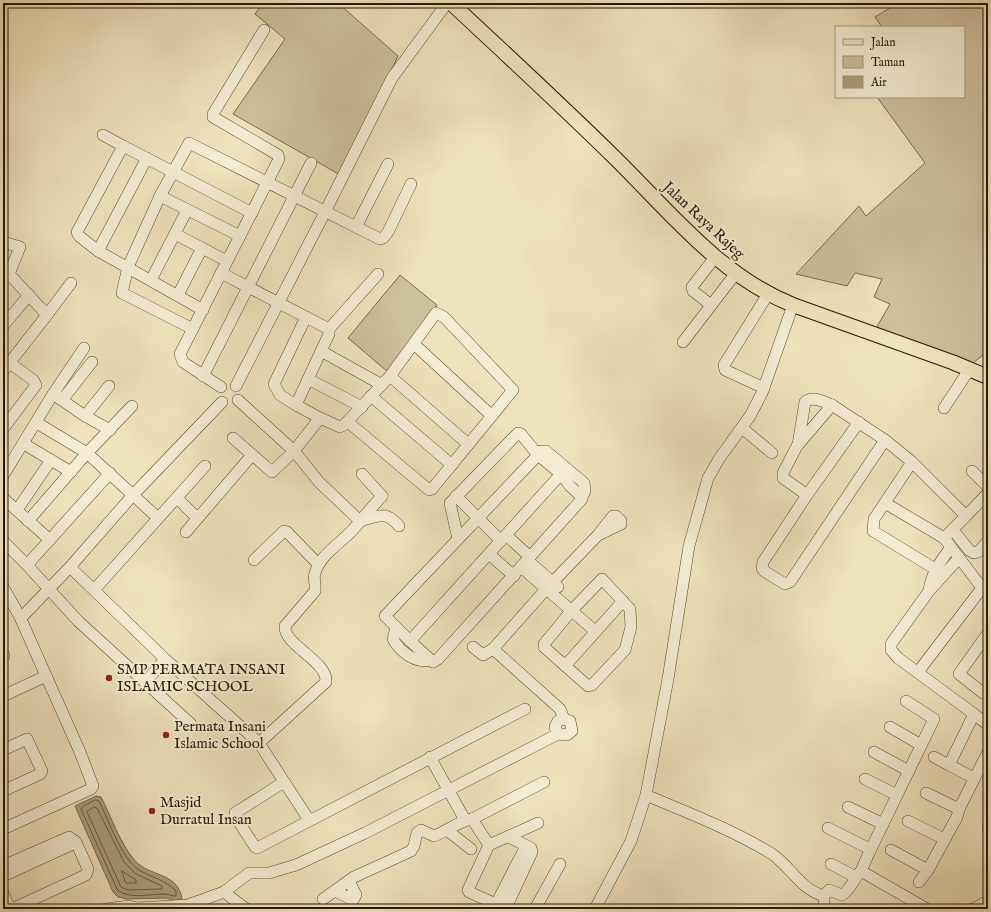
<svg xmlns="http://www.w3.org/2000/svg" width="991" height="912" font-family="'IM FELL English',serif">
  <rect width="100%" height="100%" fill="#f0e2bd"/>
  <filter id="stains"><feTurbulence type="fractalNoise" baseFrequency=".005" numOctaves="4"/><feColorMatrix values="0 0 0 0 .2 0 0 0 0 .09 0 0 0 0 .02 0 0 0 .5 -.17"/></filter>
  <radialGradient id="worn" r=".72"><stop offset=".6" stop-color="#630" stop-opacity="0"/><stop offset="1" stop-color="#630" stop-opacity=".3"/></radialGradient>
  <g fill="#cebf9d" stroke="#7a6a4e">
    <path d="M263 3H338L398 56 342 176 233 114 285 39 255 14Z"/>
    <path d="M898 3H988V351L967 368 875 330 890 304 874 297 882 279 855 273 847 286 796 274 859 206 866 216 925 163 877 97H964V27H882L875 17Z"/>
    <path d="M400 275 437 305 388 372 348 338Z"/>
  </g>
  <path fill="#ac9d7d" stroke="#77674b" d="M96 796 101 797C111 816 124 854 141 866 158 877 178 875 182 899L176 901 166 898 127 899 118 897 113 892 75 806Z"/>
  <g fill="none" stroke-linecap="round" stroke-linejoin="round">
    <g stroke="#6a5a3e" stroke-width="1">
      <path d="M96 800 99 801C109 821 121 858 139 870 152 878 166 880 176 891V896C172 896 168 894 164 894 150 894 127 900 117 889L81 809 82 807Z"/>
      <path d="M94 807 97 808 124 862 136 874 162 886V889L128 890 121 887 87 812Z"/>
      <path d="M122 871 136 880V883H126Z"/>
    </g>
    <defs>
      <g id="minor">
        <path d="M103 135 123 146"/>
        <path d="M147 158 98 251 203 310"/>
        <path d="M160 196 240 236"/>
        <path d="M356 227 388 164"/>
        <path d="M175 234 227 261"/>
        <path d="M3 242 20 247 9 274 3 275"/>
        <path d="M98 251 79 236 77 232 123 146 252 213"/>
        <path d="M221 273 329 329V334L296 405 320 418 294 451 272 472 233 438"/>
        <path d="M151 280 187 210"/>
        <path d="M178 295 202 248"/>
        <path d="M711 305 693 291 692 287 716 256"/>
        <path d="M47 315 71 283"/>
        <path d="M3 326 29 295"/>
        <path d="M193 329 122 293 128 267 160 196 189 143 380 239 383 238 388 232 411 184"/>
        <path d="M329 329 378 274"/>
        <path d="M683 342 736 273"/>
        <path d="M414 344 492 416"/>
        <path d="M321 351 382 385"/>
        <path d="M3 371 47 315 9 274"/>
        <path d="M203 376 311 163"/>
        <path d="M390 376 468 444"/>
        <path d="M308 379 362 407"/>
        <path d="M236 386 325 212 392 78 447 3"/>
        <path d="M221 387 183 362 180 354 279 159 278 155 213 117V114L264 30"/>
        <path d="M764 388 725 370 724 365 768 294"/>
        <path d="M53 394 84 348"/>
        <path d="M371 396 452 465"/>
        <path d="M62 400 92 362"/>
        <path d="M238 400 294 451 319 482 360 521C348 540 322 550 315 573 313 579 316 585 315 591L285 626C284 646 328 661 326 682L259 743 309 820"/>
        <path d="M296 405 280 395 274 384 306 317"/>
        <path d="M944 408 969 370"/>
        <path d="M85 416 109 386"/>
        <path d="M320 418 340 427 344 425 390 376 436 313 444 317 513 390 432 489 429 490 348 422"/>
        <path d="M859 422 807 495 763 562 762 568 764 571 785 584 790 582 885 440"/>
        <path d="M37 423 87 453 158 518"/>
        <path d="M742 428 772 453"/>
        <path d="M3 429 36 385 33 380 10 363"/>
        <path d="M24 444 71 472"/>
        <path d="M798 445 805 402C812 395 824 402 832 405"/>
        <path d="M537 453 540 451H546L584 483 585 491 582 497"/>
        <path d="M912 462 874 519 873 531 935 569"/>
        <path d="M972 471 988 487"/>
        <path d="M561 474 570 486 582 497V499L438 659 433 662 410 641Z"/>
        <path d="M3 476 53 394 85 416 110 430"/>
        <path d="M807 495 783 478V473L797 446 832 405 885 440 912 462 966 516 988 493"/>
        <path d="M456 496 501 541"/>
        <path d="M3 498 50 540"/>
        <path d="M177 498 197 518"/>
        <path d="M885 503 944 538"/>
        <path d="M17 510 51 460"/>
        <path d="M28 521 87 453 132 406"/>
        <path d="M360 521 382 496 362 474"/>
        <path d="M360 521C378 516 386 510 399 526"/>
        <path d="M953 530 969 550 974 553 978 552 988 541"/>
        <path d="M186 532 252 455"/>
        <path d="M506 535 530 557"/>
        <path d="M458 539 450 503 518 433 521 434 538 455 561 474"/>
        <path d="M3 541 27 565 78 621 191 724"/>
        <path d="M489 554 514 576"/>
        <path d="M959 558 929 591 891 644V650L898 658 974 714 949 765 974 778"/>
        <path d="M254 560 284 531 287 532 318 564"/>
        <path d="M527 560 558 587"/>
        <path d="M27 565 110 473"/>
        <path d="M70 567 165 659 259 743"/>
        <path d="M521 567 595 631"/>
        <path d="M602 579 630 609 631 627 625 650 592 685 588 686 544 647V644L572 610Z"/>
        <path d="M3 587 19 615 80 752 93 786 91 789 3 829"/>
        <path d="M94 590 205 466"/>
        <path d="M929 591C931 573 941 561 951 547L944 538 966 516"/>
        <path d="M21 618 70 567 133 495 222 402"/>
        <path d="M396 628 393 639C400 652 416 664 431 660"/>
        <path d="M988 633 959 674 983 693 988 689"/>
        <path d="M410 641 385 616 538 455"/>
        <path d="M473 647 483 655 493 649 547 588 598 535 613 516H616L621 521V524L598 535"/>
        <path d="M493 649 560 709 564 719"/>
        <path d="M3 653 4 656"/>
        <path d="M565 666 623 601"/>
        <path d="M918 672 982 588 951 547"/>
        <path d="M145 683 165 659"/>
        <path d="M3 696 46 676"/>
        <path d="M906 701 934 719 869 853 861 871 927 909"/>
        <path d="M974 714 988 725"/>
        <path d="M890 727 921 745"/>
        <path d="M3 750 27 739 42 771 40 774 3 791"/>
        <path d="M874 752 909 771"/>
        <path d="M430 757 465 820"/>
        <path d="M934 757 949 765"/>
        <path d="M865 779 897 795"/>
        <path d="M284 782 235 813V816L255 847 257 848 525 709"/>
        <path d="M926 793 959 809"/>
        <path d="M646 795C688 813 733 830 772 854 791 867 800 889 824 896V909"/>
        <path d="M848 807 883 824"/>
        <path d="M472 819 489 845"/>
        <path d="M908 821 944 839"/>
        <path d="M988 826V829"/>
        <path d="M828 828 870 849"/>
        <path d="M448 831 471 849"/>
        <path d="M891 850 928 870 957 817 959 809 988 752"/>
        <path d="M831 864 856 877"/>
        <path d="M3 866 69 837 76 842 88 869 86 875 12 909"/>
        <path d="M3 876 75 843"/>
        <path d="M919 882 928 870"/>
        <path d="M335 891 353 900 356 895 349 881"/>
        <path d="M224 892 246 909"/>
        <path d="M3 893 10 909"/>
        <path d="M824 896 829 890 842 895C850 891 854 878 861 871"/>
        <path d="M323 899 354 877 411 851 414 846 417 833 421 830 434 836C447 831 459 821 472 819L544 782"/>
        <path d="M496 904 526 846"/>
        <path d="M137 908 188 905 224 892 249 873H269L296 865 365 833 558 734 567 735 572 731 570 721 564 719 558 721 555 727 558 734"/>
        <path d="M506 908 532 852 531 848 509 837"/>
        <path d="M106 909 129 906 141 909"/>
        <path d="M507 909 469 892 468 890 489 845 538 823"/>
        <path d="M535 909 560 864"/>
        <path d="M595 909 631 841 646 795 668 679 689 546 708 478 719 459 750 416 762 393 793 305"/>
        <path d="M973 909 988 901"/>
      </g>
      <path id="major" d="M451 3C506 54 561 105 614 157 669 211 720 276 793 305L952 362 988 377"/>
    </defs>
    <use href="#minor" stroke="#59492f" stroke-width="12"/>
    <use href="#major" stroke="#271600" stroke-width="16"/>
    <use href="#minor" stroke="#f5ecd4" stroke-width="11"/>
    <use href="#major" stroke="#f0e2bd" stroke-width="14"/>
  </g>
  <g fill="#8f2418" stroke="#f5ecd4" stroke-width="1.5">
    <circle cx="109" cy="678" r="4"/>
    <circle cx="166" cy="735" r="4"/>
    <circle cx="152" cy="811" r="4"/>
  </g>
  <g text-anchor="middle" stroke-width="4" stroke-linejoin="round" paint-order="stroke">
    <g font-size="15" fill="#271600" stroke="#f5ecd4">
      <text transform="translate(704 220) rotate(43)" y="5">Jalan Raya Rajeg</text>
    </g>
    <g font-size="15" fill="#271600" stroke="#f5ecd4" text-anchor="start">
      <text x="117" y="674">SMP PERMATA INSANI<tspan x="117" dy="17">ISLAMIC SCHOOL</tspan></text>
      <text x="174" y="731">Permata Insani<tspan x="174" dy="17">Islamic School</tspan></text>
      <text x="160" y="807">Masjid<tspan x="160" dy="17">Durratul Insan</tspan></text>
    </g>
  </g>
  <rect width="991" height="912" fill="none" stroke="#f0e2bd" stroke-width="16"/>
  <rect x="4" y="4" width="983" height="904" fill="none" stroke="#271600" stroke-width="2"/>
  <rect x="8" y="8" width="975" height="896" fill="none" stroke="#271600"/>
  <rect x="835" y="26" width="130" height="72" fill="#f5ecd4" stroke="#a3967f"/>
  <rect x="843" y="39" width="20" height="6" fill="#f0e2bd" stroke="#a3967f"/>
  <text x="871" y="46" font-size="12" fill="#271600">Jalan</text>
  <rect x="843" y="56" width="20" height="12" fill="#cebf9d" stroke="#a3967f"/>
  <text x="871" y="66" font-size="12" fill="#271600">Taman</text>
  <rect x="843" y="76" width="20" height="12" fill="#ac9d7d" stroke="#a3967f"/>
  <text x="871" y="86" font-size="12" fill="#271600">Air</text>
  <rect width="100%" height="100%" filter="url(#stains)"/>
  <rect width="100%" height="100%" fill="url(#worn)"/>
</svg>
